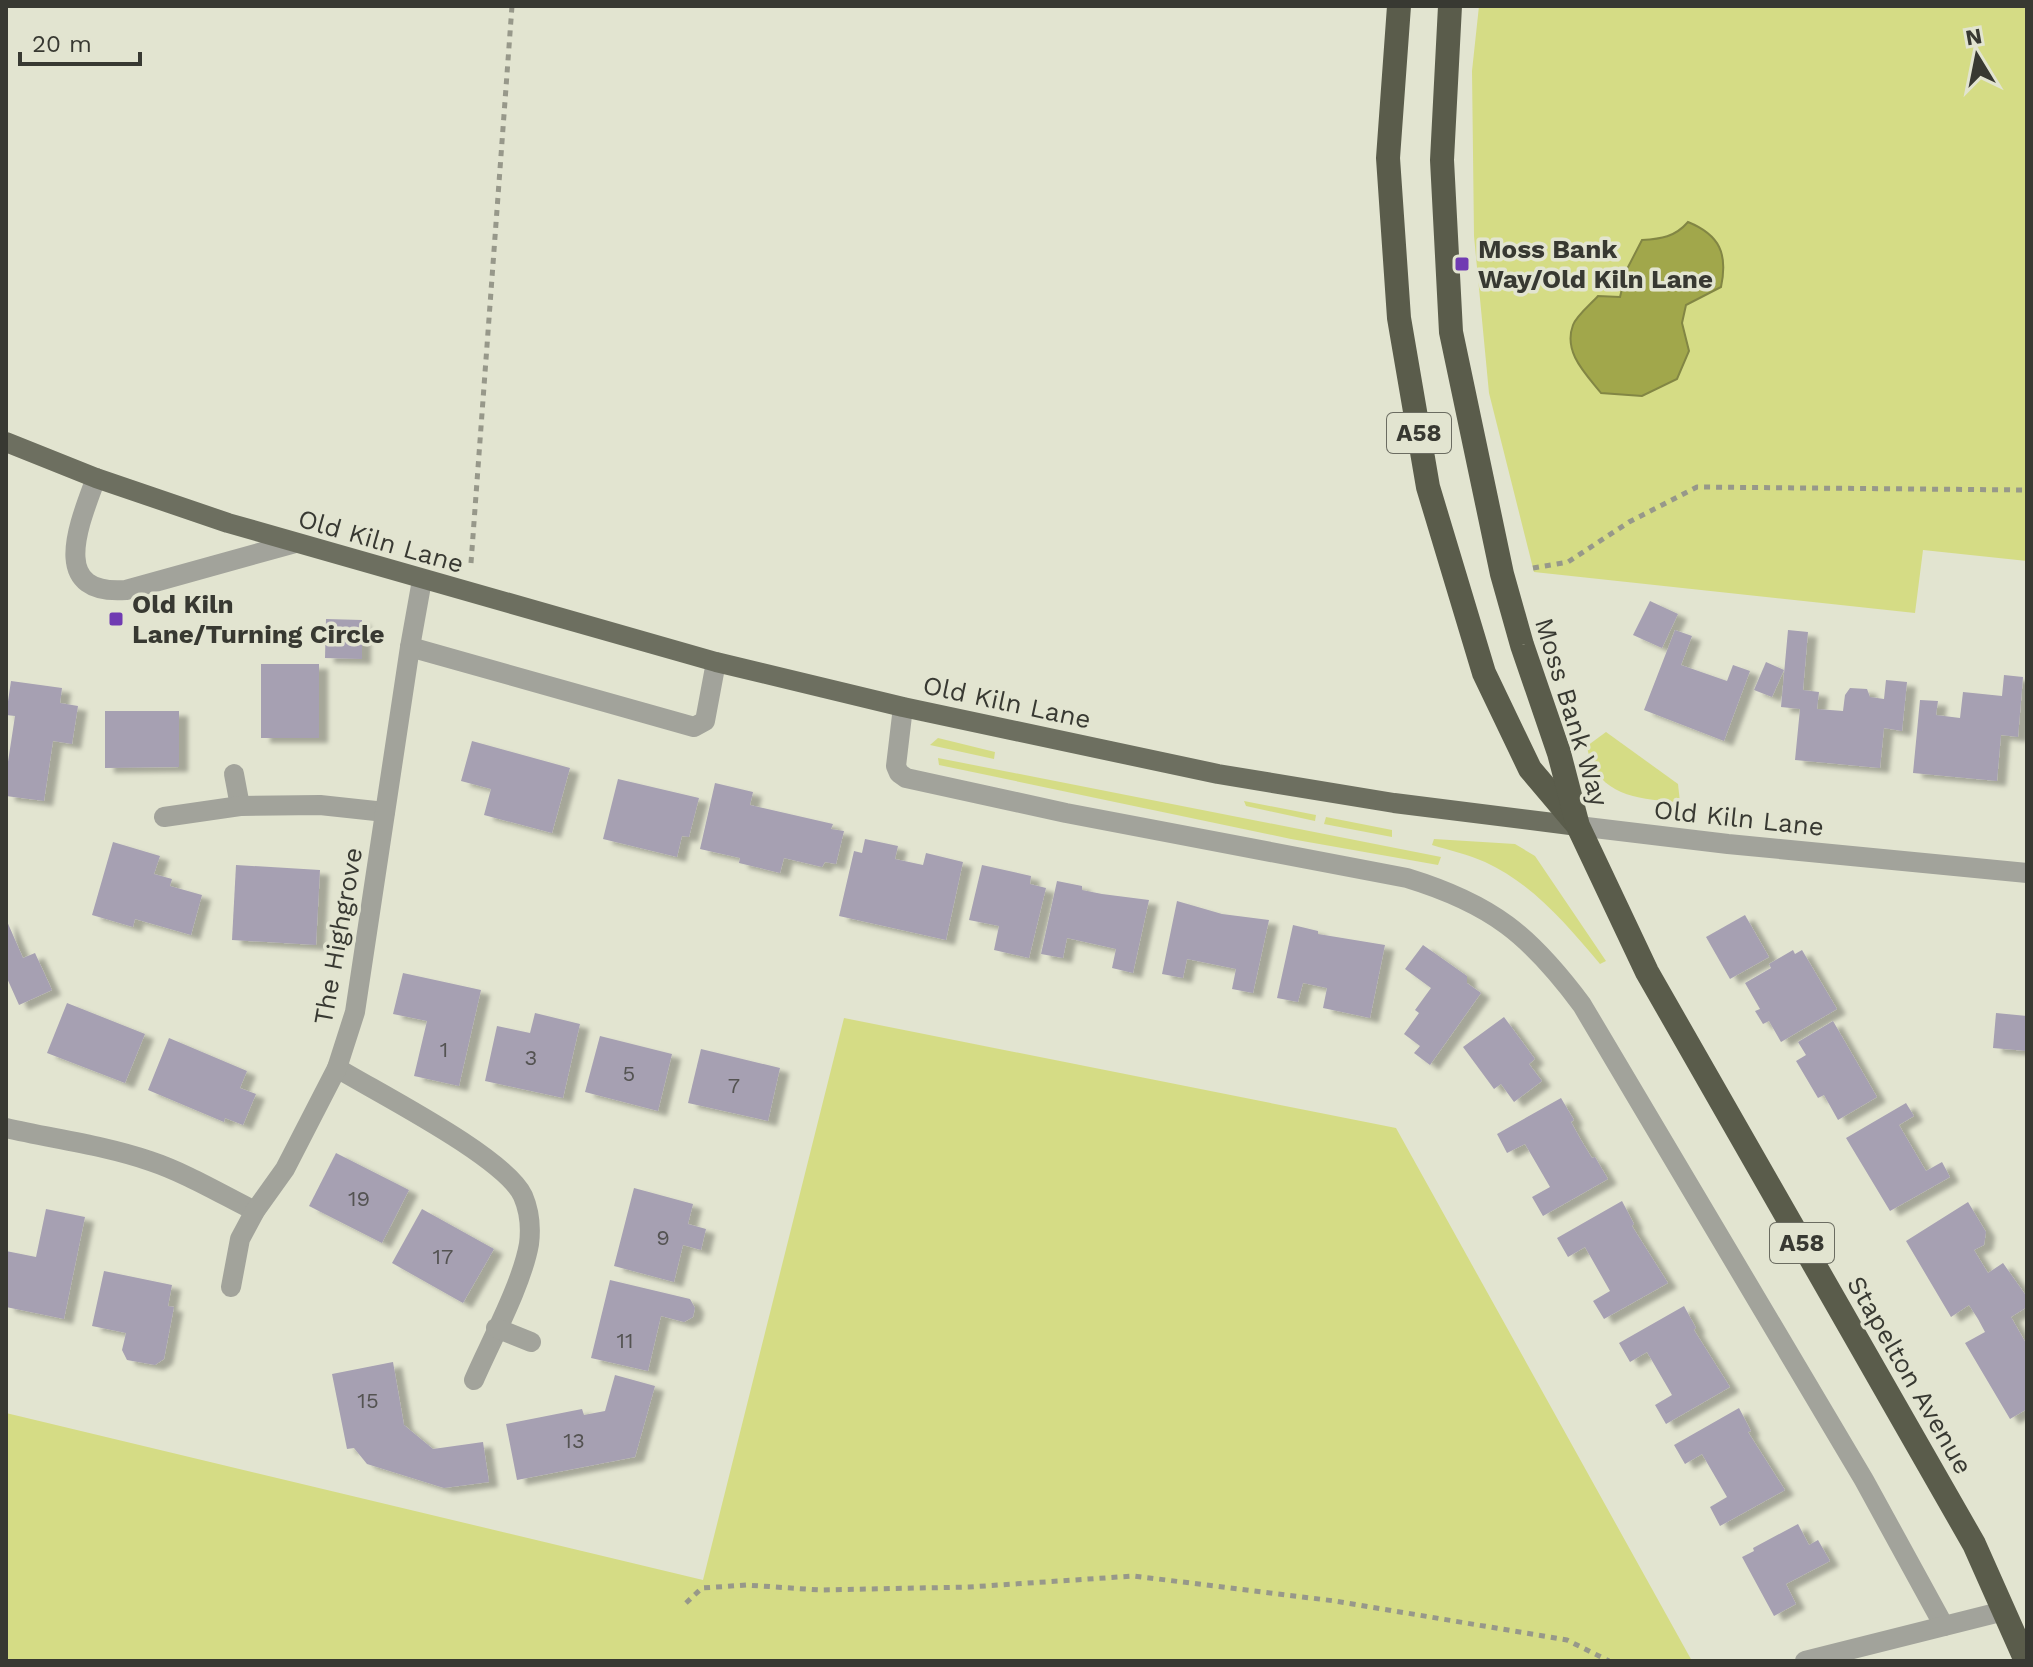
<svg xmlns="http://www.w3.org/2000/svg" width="2033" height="1667" font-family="'Work Sans',sans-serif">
  <defs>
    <filter id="shadow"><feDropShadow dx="9" dy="5" stdDeviation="2" flood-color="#0004"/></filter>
  </defs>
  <rect width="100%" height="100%" fill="#e2e4d0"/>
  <g fill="#d5dc85">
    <path d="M1479 6H2027V561L1923 550 1915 613 1534 572 1489 393 1474 236 1472 71Z"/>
    <path d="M1606 732 1678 784 1680 802C1638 800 1594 795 1587 746Z"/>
    <path d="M938 738 995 752 994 759 930 745Z"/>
    <path d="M938 758 1441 857 1438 865 1291 839 939 765Z"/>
    <path d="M1244 801 1316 815 1315 821 1246 806Z"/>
    <path d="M1326 817 1392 830V837L1324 824Z"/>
    <path d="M1434 839 1515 844 1535 856 1606 961 1600 964C1567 925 1533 884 1485 862 1469 855 1449 850 1432 845Z"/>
    <path d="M844 1018 1396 1128 1692 1661H6V1413L703 1580Z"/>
  </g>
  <path fill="#a1a74b" stroke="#828644" stroke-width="2" d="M1688 222C1720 235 1728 254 1721 287L1686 305 1682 323 1689 351 1677 379 1642 396 1601 393C1585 373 1563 352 1573 325 1577 315 1591 304 1598 296L1620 297 1627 269 1642 240C1661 239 1675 237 1688 222Z"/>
  <g fill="#a6a0b2" filter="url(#shadow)">
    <path d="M1650 601 1678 614 1662 648 1633 635Z"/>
    <path d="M326 619 362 620V659L325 658Z"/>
    <path d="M1675 630 1692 636 1681 665 1727 681 1733 665 1750 671 1724 741 1644 710Z"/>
    <path d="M1788 630 1808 632 1803 690 1819 692 1817 709 1843 711 1845 695 1850 688 1867 689 1870 697 1884 699 1886 680 1907 682 1902 731 1884 728 1880 768 1795 760 1800 709 1781 707Z"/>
    <path d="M1766 662 1784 670 1772 697 1754 690Z"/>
    <rect x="261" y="664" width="58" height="74"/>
    <path d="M2004 675 2023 677 2018 737 2001 735 1997 781 1913 773 1920 700 1938 701 1936 715 1960 718 1963 692 2002 696Z"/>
    <path d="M11 681 62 688 60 703 78 706 72 744 53 741 44 801 6 796V775L15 716 6 715Z"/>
    <path d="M105 711H179V767L105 768Z"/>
    <path d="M472 741 570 768 552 833 484 815 491 789 461 781Z"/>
    <path d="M618 779 699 798 689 837 682 836 677 857 603 839Z"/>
    <path d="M715 783 753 792 750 805 833 824 831 829 844 831 836 864 825 862 822 867 784 858 780 873 739 863 740 858 700 849Z"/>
    <path d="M865 839 898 846 895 859 923 865 926 853 963 862 946 940 839 916 854 851 862 853Z"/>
    <path d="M113 842 160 856 154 874 172 879 170 886 202 895 191 935 135 919 133 927 92 915Z"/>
    <path d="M236 865 320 870 316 945 232 940Z"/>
    <path d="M982 865 1031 876 1030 884 1046 888 1029 958 994 950 999 926 969 920Z"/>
    <path d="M1057 881 1082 886V890L1102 894 1149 900 1133 973 1112 968 1116 949 1067 938 1063 958 1041 954Z"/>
    <path d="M1177 901 1222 914 1269 920 1253 993 1232 989 1236 969 1187 959 1183 978 1162 974Z"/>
    <path d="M1745 915 1769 957 1730 979 1706 937Z"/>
    <path d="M6 919 23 958 35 953 52 990 19 1005 6 976Z"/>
    <path d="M1293 925 1318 931V934L1385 945 1370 1018 1323 1008 1327 988 1303 983 1298 1002 1277 998Z"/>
    <path d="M1423 945 1467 976V983L1481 993 1430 1065 1414 1053 1420 1046 1404 1034 1419 1013 1415 1010 1431 988 1405 969Z"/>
    <path d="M1793 950 1795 954 1802 950 1837 1009 1781 1042 1769 1021 1763 1024 1755 1011 1760 1009 1745 983 1771 968 1769 964Z"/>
    <path d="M403 973 481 990 459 1086 414 1076 427 1021 393 1014Z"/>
    <path d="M67 1003 145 1034 125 1083 47 1053Z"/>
    <path d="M535 1013 580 1024 563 1098 485 1081 497 1026 530 1033Z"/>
    <path d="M1996 1013 2027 1016V1051L1993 1048Z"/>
    <path d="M1504 1017 1535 1059 1529 1064 1542 1081 1514 1102 1501 1084 1494 1089 1463 1047Z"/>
    <path d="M1833 1021 1877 1097 1838 1120 1824 1095 1818 1098 1796 1061 1806 1055 1798 1042Z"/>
    <path d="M600 1036 672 1054 658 1111 585 1092Z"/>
    <path d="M169 1038 247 1071 240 1088 256 1094 243 1125 225 1118 224 1122 148 1090Z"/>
    <path d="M701 1049 780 1068 768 1121 688 1103Z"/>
    <path d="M1561 1098 1574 1120 1571 1122 1581 1140 1592 1158 1595 1157 1608 1179 1543 1216 1532 1197 1550 1187 1525 1144 1507 1153 1497 1134Z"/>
    <path d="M1906 1103 1914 1116 1899 1125 1926 1171 1942 1162 1950 1177 1890 1211 1846 1138Z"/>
    <path d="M336 1153 409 1190 382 1243 309 1206Z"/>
    <path d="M634 1188 693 1204 688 1224 706 1229 701 1250 683 1245 674 1282 614 1266Z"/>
    <path d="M1622 1201 1634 1224 1632 1226 1668 1283 1604 1319 1593 1301 1610 1291 1585 1247 1568 1257 1557 1238Z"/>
    <path d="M1968 1202 1986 1232 1984 1245 1974 1250 1988 1273 2003 1263 2027 1297V1307L2011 1317 2027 1345V1409L2010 1419 1965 1343 1985 1332 1978 1319 1969 1305 1951 1317 1906 1241Z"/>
    <path d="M46 1209 85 1217 64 1319 6 1307V1251L36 1257Z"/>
    <path d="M422 1209 494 1249 463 1303 392 1263Z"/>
    <path d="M104 1271 172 1285 168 1306 174 1307 164 1359 155 1365 127 1360 122 1350 126 1333 92 1326Z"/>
    <path d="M610 1280 690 1299 695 1308 693 1317 684 1322 661 1316 648 1371 591 1358Z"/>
    <path d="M1684 1306 1696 1328 1694 1330 1730 1387 1666 1424 1655 1405 1672 1395 1647 1352 1630 1362 1619 1343Z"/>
    <path d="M393 1362 404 1425 433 1449 483 1442 489 1482 444 1488 367 1464 354 1448 347 1449 332 1374Z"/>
    <path d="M615 1375 655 1386 635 1457 517 1480 506 1424 582 1409 584 1415 605 1411Z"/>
    <path d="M1739 1408 1751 1431 1748 1432 1785 1490 1720 1526 1710 1507 1727 1497 1702 1454 1685 1464 1674 1445Z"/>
    <path d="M1798 1524 1809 1545 1818 1540 1830 1561 1786 1584 1796 1604 1774 1616 1742 1557 1754 1551 1753 1548Z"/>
  </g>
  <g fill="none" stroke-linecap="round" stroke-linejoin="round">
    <g stroke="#97988a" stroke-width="5" stroke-dasharray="6 6" stroke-linecap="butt">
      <path d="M471 563 512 6"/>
      <path d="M1533 568 1568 562 1629 522 1697 487 2027 490"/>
      <path d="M686 1603 702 1588 746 1585 820 1590 969 1587 1134 1576 1335 1601 1567 1640 1609 1661"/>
    </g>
    <g stroke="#a2a39b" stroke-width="20">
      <path d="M96 478C80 522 47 596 126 590L295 543"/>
      <path d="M410 647 694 727 705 721 716 662"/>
      <path d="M903 707 896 766 899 773 906 778 1066 813 1407 878C1492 904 1530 935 1582 1005L1864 1480 1944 1626"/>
      <path d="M234 774 240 806"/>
      <path d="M164 817 240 806 320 805 385 812"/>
      <path d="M1578 826 1728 844 2027 873"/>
      <path d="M337 1068C378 1093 505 1157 523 1196 529 1210 531 1228 529 1244 522 1284 491 1341 474 1380"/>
      <path d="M6 1128C54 1139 103 1145 150 1161 186 1173 221 1194 255 1211"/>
      <path d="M231 1287 240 1239 255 1211 285 1169 337 1068 355 1012 410 647 422 580"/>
      <path d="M496 1328 531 1342"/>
      <path d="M1805 1661 2004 1611"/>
    </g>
    <path stroke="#6d6f60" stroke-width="20" d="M6 442 96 478 228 523 716 662 903 707 1218 774 1394 803 1578 826"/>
    <g stroke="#5a5c4b" stroke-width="24">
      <path d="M1399 6 1388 158 1399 318 1428 487 1484 673 1530 769 1574 821"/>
      <path d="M1450 6 1442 160 1451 332 1502 574 1522 645 1559 753 1578 826 1647 972 1974 1544 2026 1661"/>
    </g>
  </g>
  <g fill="#703bb2" stroke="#e2e4d0" stroke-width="3">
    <rect x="1454" y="256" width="16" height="16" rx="4"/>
    <rect x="108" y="611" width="16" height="16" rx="4"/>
  </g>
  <g text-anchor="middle" stroke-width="7" stroke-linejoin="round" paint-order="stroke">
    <g font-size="22" fill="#545352">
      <text x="444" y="1057">1</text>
      <text x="531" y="1065">3</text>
      <text x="629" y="1081">5</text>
      <text x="734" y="1093">7</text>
      <text x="359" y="1206">19</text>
      <text x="663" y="1245">9</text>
      <text x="443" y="1264">17</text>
      <text x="625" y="1348">11</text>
      <text x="368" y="1408">15</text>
      <text x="574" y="1448">13</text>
    </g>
    <g fill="#e2e4d0" stroke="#6b6c61" stroke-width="2">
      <rect x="1387" y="413" width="64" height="40" rx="6"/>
      <rect x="1770" y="1223" width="64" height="40" rx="6"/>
    </g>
    <g font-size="24" font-weight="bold" fill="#383932">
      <text x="1419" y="441">A58</text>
      <text x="1802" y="1251">A58</text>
    </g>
    <g font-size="26" font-weight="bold" fill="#383932" stroke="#e2e4d0" text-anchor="start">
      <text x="1478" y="258">Moss Bank<tspan x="1478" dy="30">Way/Old Kiln Lane</tspan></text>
      <text x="132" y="613">Old Kiln<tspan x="132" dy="30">Lane/Turning Circle</tspan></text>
    </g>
    <g font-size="26" fill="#383932" stroke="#e2e4d0">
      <text transform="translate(381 541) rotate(16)" y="9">Old Kiln Lane</text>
      <text transform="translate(1007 702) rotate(12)" y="9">Old Kiln Lane</text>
      <text transform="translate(1572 712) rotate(73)" y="9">Moss Bank Way</text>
      <text transform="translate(1739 818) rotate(6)" y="9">Old Kiln Lane</text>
      <text transform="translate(338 936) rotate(-80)" y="9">The Highgrove</text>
      <text transform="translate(1910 1375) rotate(60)" y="9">Stapelton Avenue</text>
    </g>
  </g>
  <rect width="2033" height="1667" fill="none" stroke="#383932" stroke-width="16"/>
  <g transform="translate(1977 56) rotate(350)" stroke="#e2e4d0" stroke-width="6" paint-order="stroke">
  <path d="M0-6L14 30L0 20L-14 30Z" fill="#383932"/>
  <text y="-12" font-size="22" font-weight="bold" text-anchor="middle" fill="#383932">N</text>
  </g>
  <path d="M20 52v12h120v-12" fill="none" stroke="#383932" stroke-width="4"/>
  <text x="32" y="52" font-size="24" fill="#383932" stroke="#e2e4d0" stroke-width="6" paint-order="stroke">20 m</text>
</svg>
